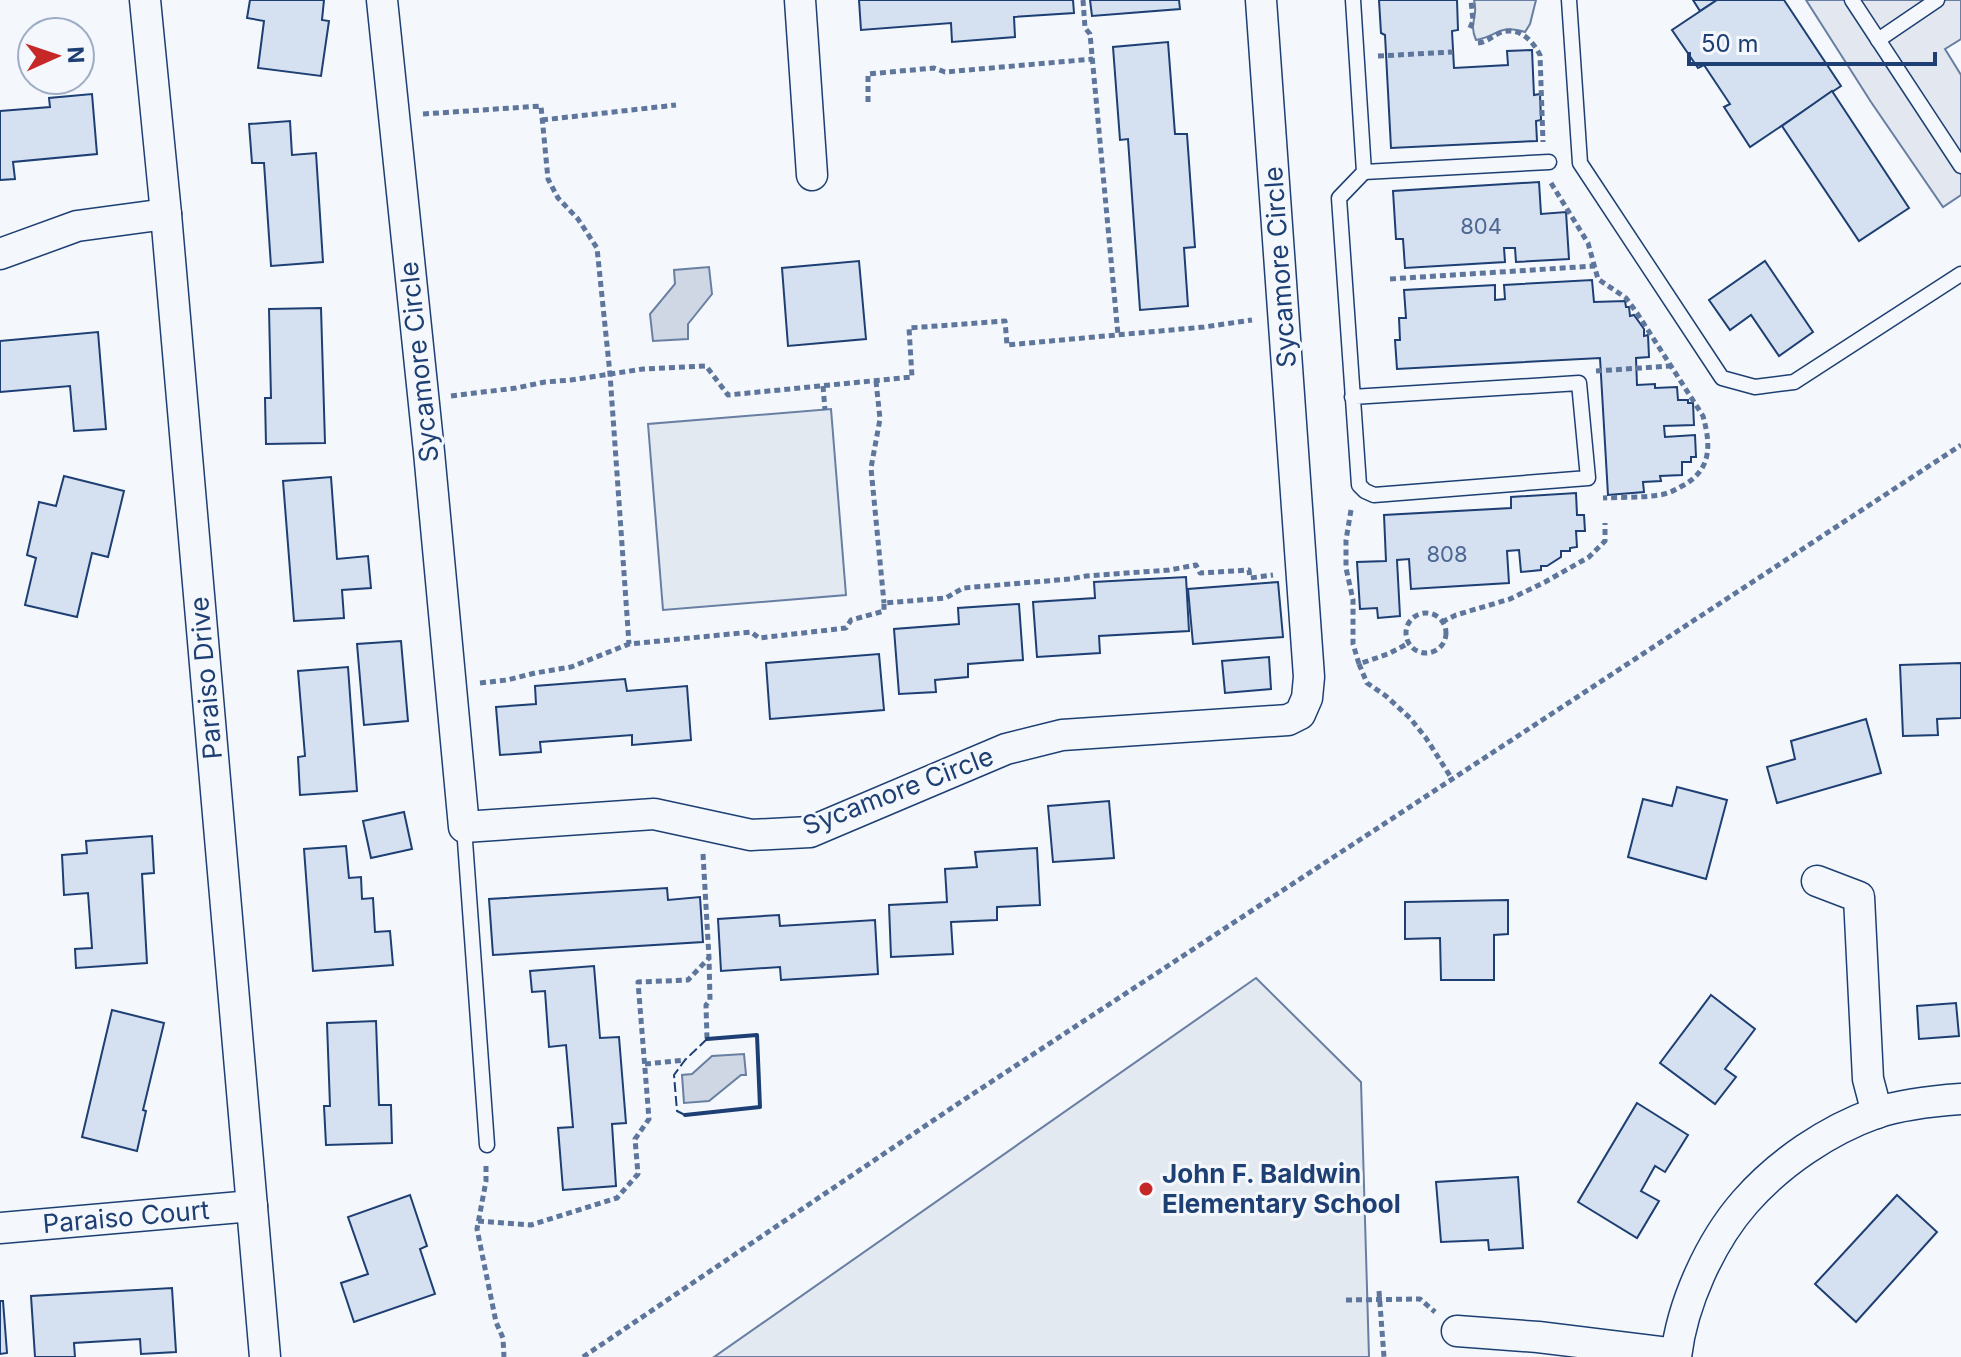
<svg xmlns="http://www.w3.org/2000/svg" width="1961" height="1357" font-family="Inter,sans-serif">
  <rect width="100%" height="100%" fill="#f4f7fb"/>
  <g fill="#e3e9f0" stroke="#687fa3" stroke-width="2">
    <path d="M1474 0H1536L1530 24 1525 32C1498 24 1499 36 1476 40 1468 22 1479 17 1474 0Z"/>
    <path d="M831 409 846 595 663 610 648 424Z"/>
    <path d="M1256 978 1361 1082 1369 1357H714Z"/>
  </g>
  <path fill="#e3e8f0" stroke="#687fa3" stroke-width="2" d="M1806 0H1961V39L1945 49 1961 75V195L1943 207 1871 102Z"/>
  <g fill="#cfd7e4" stroke="#687fa3" stroke-width="2">
    <path d="M709 267 712 294 688 324V339L653 341 650 314 675 284 674 270Z"/>
    <path d="M744 1054 746 1075H741L709 1101 684 1103 682 1075 692 1074 712 1056Z"/>
  </g>
  <g fill="#d5e0f0" stroke="#1d3f73" stroke-width="2">
    <path d="M250 0H324L322 20 329 21 321 76 258 68 264 21 247 18Z"/>
    <path d="M859 0H1073L1074 13 1014 17 1015 37 952 42 951 23 861 30Z"/>
    <path d="M1090 0H1179L1180 9 1092 16Z"/>
    <path d="M1379 0H1457L1458 30 1452 31 1454 68 1508 65 1507 51 1532 50 1534 95 1540 94 1541 120 1536 121 1537 141 1391 148 1385 35 1381 33Z"/>
    <path d="M1693 0H1717L1700 11Z"/>
    <path d="M1717 0H1784L1841 86 1750 147 1724 107 1730 104 1704 65 1698 68 1672 30Z"/>
    <path d="M1168 42 1175 134H1187L1195 247 1184 248 1188 306 1140 310 1128 139 1120 140 1113 47Z"/>
    <path d="M1832 91 1909 208 1859 241 1782 126Z"/>
    <path d="M92 94 97 154 13 162 15 179 0 180V111L50 107 49 98Z"/>
    <path d="M290 121 292 155 316 153 323 262 271 266 264 163H252L249 124Z"/>
    <path d="M1539 182 1541 214 1566 212 1569 259 1516 262 1515 248H1504L1505 262 1405 268 1403 239H1396L1393 191Z"/>
    <path d="M859 261 866 339 788 346 782 268Z"/>
    <path d="M1765 261 1813 332 1779 356 1751 315 1730 330 1709 300Z"/>
    <path d="M1592 280 1594 302 1625 301 1626 307H1629L1630 316 1634 315 1644 329V336L1648 335 1649 357 1636 358 1637 385 1655 384V388L1677 387 1678 400H1688V403H1693L1694 425 1664 426 1665 437 1695 435 1696 457H1691V462H1682V475L1660 476 1661 481 1643 482 1644 492 1608 495 1600 358 1397 369 1395 340H1400L1399 318H1406L1404 290 1495 285V300L1505 299 1504 285Z"/>
    <path d="M321 308 325 443 266 444 265 398H271L269 309Z"/>
    <path d="M98 332 106 429 74 431 70 386 0 392V341Z"/>
    <path d="M64 476 124 491 108 557 92 553 77 617 25 605 36 558 27 555 39 502 56 506Z"/>
    <path d="M331 477 337 559 368 556 371 588 342 590 344 618 294 621 283 481Z"/>
    <path d="M1576 493 1577 515H1584L1585 531H1576L1577 547 1570 548V551H1561V557L1547 566H1541V570L1521 572 1519 550 1507 551 1509 583 1411 589 1409 559 1397 560 1400 616 1378 618 1377 608 1360 609 1357 562 1386 561 1384 515 1511 508V497Z"/>
    <path d="M1186 577 1189 631 1099 636 1100 653 1037 657 1033 602 1095 598 1094 582Z"/>
    <path d="M1278 582 1283 637 1193 644 1188 589Z"/>
    <path d="M1019 604 1023 660 968 664V677L935 680 936 692 899 694 894 629 959 624 958 608Z"/>
    <path d="M401 641 408 721 364 725 357 644Z"/>
    <path d="M879 654 884 710 770 719 766 663Z"/>
    <path d="M1269 657 1271 689 1225 693 1222 661Z"/>
    <path d="M1961 663V718L1937 719 1938 735 1903 736 1900 665Z"/>
    <path d="M348 667 357 791 300 795 298 757 305 756 298 671Z"/>
    <path d="M625 679 627 691 687 686 691 740 632 745V735L540 742 541 752 500 755 496 707 536 704 535 686Z"/>
    <path d="M1866 719 1881 773 1777 803 1767 767 1795 759 1791 741Z"/>
    <path d="M1677 787 1727 800 1706 879 1628 857 1643 799 1672 806Z"/>
    <path d="M1109 801 1114 858 1053 862 1048 806Z"/>
    <path d="M404 812 412 849 371 858 363 821Z"/>
    <path d="M152 836 154 873 142 874 147 963 76 968 75 949 92 948 88 893 64 895 62 855 87 853 86 841Z"/>
    <path d="M346 846 349 878 361 877 362 899 373 898 375 932 390 931 393 965 313 971 304 849Z"/>
    <path d="M1037 848 1040 905 997 907V920L951 922 953 954 891 957 889 905 947 902 945 869 977 867 975 852Z"/>
    <path d="M667 888 668 900 700 897 703 942 493 955 489 899Z"/>
    <path d="M1508 900V934L1494 935V980H1441L1440 938 1405 939V902Z"/>
    <path d="M779 915 780 926 875 920 878 974 781 980 780 967 721 971 718 919Z"/>
    <path d="M594 966 600 1038 619 1037 626 1123 612 1124 616 1186 563 1190 558 1128 573 1127 566 1045 549 1047 545 991 532 992 530 971Z"/>
    <path d="M1711 995 1755 1029 1725 1069 1736 1077 1715 1104 1660 1063Z"/>
    <path d="M1956 1003 1959 1036 1919 1039 1917 1006Z"/>
    <path d="M112 1010 164 1023 143 1110 146 1111 137 1151 82 1137Z"/>
    <path d="M376 1021 379 1105H391L392 1143 326 1145 324 1106H330L327 1023Z"/>
    <path d="M1637 1103 1688 1135 1665 1172 1655 1166 1641 1191 1659 1201 1637 1238 1578 1202Z"/>
    <path d="M1518 1177 1523 1248 1489 1250 1488 1240 1441 1242 1436 1182Z"/>
    <path d="M410 1195 427 1246 420 1249 435 1294 354 1322 341 1283 368 1274 348 1217Z"/>
    <path d="M1897 1195 1937 1232 1856 1322 1815 1284Z"/>
    <path d="M172 1288 176 1352 141 1354 140 1339 74 1343 75 1357H35L31 1296Z"/>
    <path d="M0 1301H3L7 1353 0 1354Z"/>
  </g>
  <g fill="none" stroke-linecap="round" stroke-linejoin="round">
    <defs>
      <g id="service">
        <path d="M1569 0 1580 163 1722 378 1755 387 1794 382 1961 274"/>
        <path d="M1852 0 1961 166"/>
        <path d="M1878 40 1937 0"/>
        <path d="M1364 172 1549 162"/>
        <path d="M1352 397 1579 383 1588 478 1374 495 1365 491 1359 485 1339 198 1364 172 1353 0"/>
        <path d="M464 827 487 1145"/>
      </g>
      <g id="minor">
        <path d="M145 0 166 214 265 1357"/>
        <path d="M382 0 429 452 464 827 654 814 751 835 810 832 1006 749 1062 735 1288 720 1300 714 1307 698 1309 677 1261 0"/>
        <path d="M800 0 812 175"/>
        <path d="M0 254 77 226 166 214"/>
        <path d="M1817 881 1859 897 1868 1079 1877 1113"/>
        <path d="M0 1228 252 1206"/>
        <path d="M1457 1331 1538 1337 1676 1354"/>
        <path d="M1676 1357C1682 1304 1710 1242 1745 1202 1779 1163 1828 1130 1876 1113 1903 1104 1933 1101 1961 1099"/>
      </g>
    </defs>
    <use href="#service" stroke="#1d3f73" stroke-width="17"/>
    <use href="#minor" stroke="#1d3f73" stroke-width="33"/>
    <g stroke="#5e769c" stroke-width="5" stroke-dasharray="6 4" stroke-linecap="butt">
      <path d="M1083 0 1085 28 1090 34 1118 335"/>
      <path d="M1470 28 1473 21 1471 0"/>
      <path d="M1478 43C1488 42 1493 35 1502 32 1520 27 1533 41 1540 55L1543 142"/>
      <path d="M1378 56 1453 52"/>
      <path d="M868 102V74L934 68 945 72 1093 59"/>
      <path d="M423 114 541 106 548 179 558 198 578 219 597 248 610 374 629 644"/>
      <path d="M542 120 676 105"/>
      <path d="M1551 183 1588 243 1598 279 1626 298 1637 313 1703 416C1711 445 1712 470 1682 486 1675 490 1668 494 1659 495 1641 498 1621 497 1603 498"/>
      <path d="M1390 279 1595 266"/>
      <path d="M1596 371 1670 366"/>
      <path d="M876 381 880 419 871 468 884 603"/>
      <path d="M823 386 825 410"/>
      <path d="M451 396 516 388 545 382 571 380 643 369 706 366 728 395 912 377 909 328 1005 321 1007 345 1204 327 1252 320"/>
      <path d="M1351 510 1346 540V568L1353 600V644L1359 664 1388 654 1409 643"/>
      <circle cx="1426" cy="633" r="20"/>
      <path d="M1442 622 1456 615 1510 599 1545 582 1589 557 1605 541V523"/>
      <path d="M1359 664 1367 683 1386 696 1410 718 1426 738 1452 779"/>
      <path d="M480 683 507 680 535 673 571 667 629 644 751 632 759 638 846 628 851 620 884 611V603L946 598 963 588 1070 579 1086 576 1169 570 1196 565 1200 573 1249 570 1250 578 1273 575"/>
      <path d="M703 854 709 958 710 1000 706 1005 707 1039"/>
      <path d="M645 1064 685 1060"/>
      <path d="M486 1166V1181L477 1229 496 1322 503 1338 504 1357"/>
      <path d="M478 1221 531 1225 617 1198 638 1174 635 1139 649 1119 638 982 688 980 709 958"/>
      <path d="M1379 1291 1384 1357"/>
      <path d="M1346 1300 1420 1299 1435 1312"/>
      <path d="M583 1357 965 1099 1961 445"/>
    </g>
    <use href="#service" stroke="#f4f7fb" stroke-width="14"/>
    <use href="#minor" stroke="#f4f7fb" stroke-width="30"/>
    <path stroke="#1d3f73" stroke-width="2" stroke-dasharray="10 4" stroke-linecap="butt" d="M685 1115 677 1111 674 1075 685 1060 707 1039"/>
    <path stroke="#1d3f73" stroke-width="4" d="M685 1115 760 1107 757 1035 707 1039"/>
  </g>
  <circle fill="#c62828" stroke="#f4f7fb" stroke-width="3" cx="1146" cy="1189" r="8"/>
  <g text-anchor="middle" stroke-width="6" stroke-linejoin="round" paint-order="stroke">
    <g font-size="22" fill="#4b6792">
      <text x="1481" y="234">804</text>
      <text x="1447" y="562">808</text>
    </g>
    <g font-size="26" fill="#1d3f73" stroke="#f4f7fb">
      <text transform="translate(1280 267) rotate(-94)" y="9">Sycamore Circle</text>
      <text transform="translate(419 362) rotate(-96)" y="9">Sycamore Circle</text>
      <text transform="translate(206 678) rotate(-95)" y="9">Paraiso Drive</text>
      <text transform="translate(898 791) rotate(-21)" y="9">Sycamore Circle</text>
      <text transform="translate(126 1217) rotate(-5)" y="9">Paraiso Court</text>
    </g>
    <g font-size="26" font-weight="bold" fill="#1d3f73" stroke="#f4f7fb" text-anchor="start">
      <text x="1162" y="1183">John F. Baldwin<tspan x="1162" dy="30">Elementary School</tspan></text>
    </g>
  </g>
  <g transform="translate(56 56) rotate(87)"><circle r="38" fill="#f4f7fb" stroke="#9eadc5" stroke-width="2"/>
  <path d="M0-6L14 30L0 20L-14 30Z" fill="#c62828"/>
  <text y="-12" font-size="22" font-weight="bold" text-anchor="middle" fill="#1d3f73">N</text>
  </g>
  <path d="M1689 52v12h246v-12" fill="none" stroke="#1d3f73" stroke-width="4"/>
  <text x="1701" y="52" font-size="24" fill="#1d3f73" stroke="#f4f7fb" stroke-width="6" paint-order="stroke">50 m</text>
</svg>
